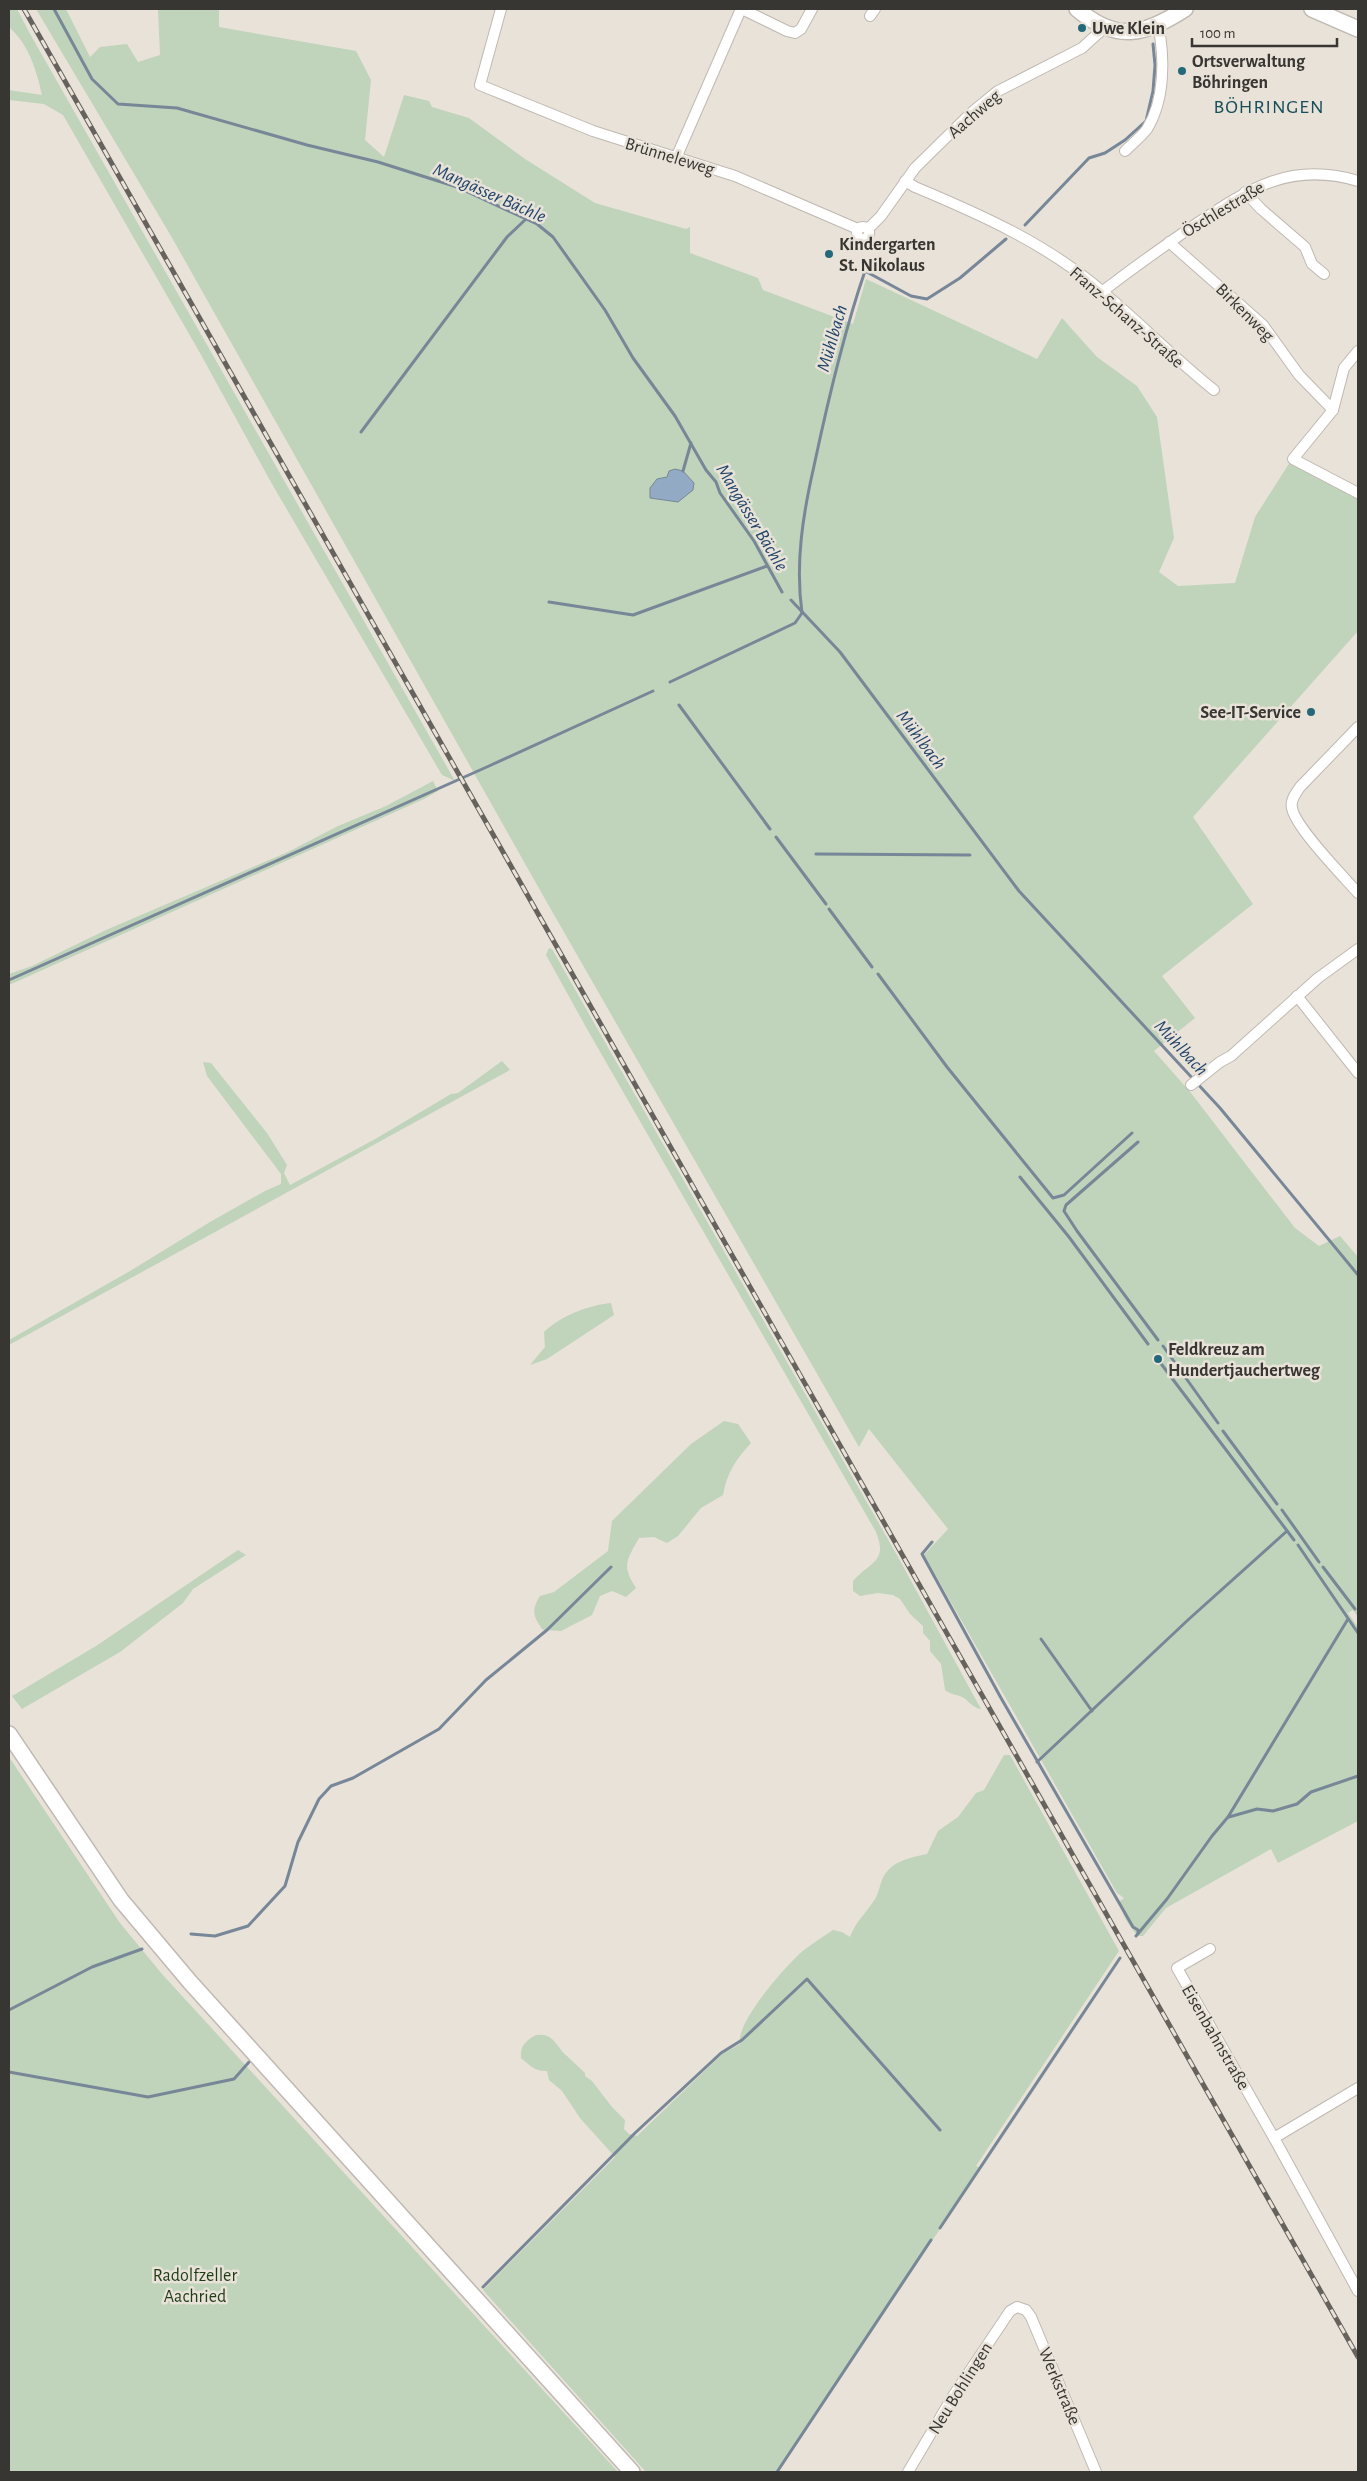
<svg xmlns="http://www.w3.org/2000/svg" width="1367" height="2481" font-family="'Alegreya Sans',sans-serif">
  <rect width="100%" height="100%" fill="#e9e2d9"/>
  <g fill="#bfd4ba">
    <path d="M9 9H17L29 32 455 781 442 775 272 484 200 353 63 115 44 104 9 100V90L42 95C36 69 29 45 9 27Z"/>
    <path d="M36 9H66L90 57 100 47 127 44 138 62 160 55 158 9H219V27L356 51 371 80 365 140 384 157 404 95 429 101 432 107 469 118 525 159 595 203 686 229 690 227V253L758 278 763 290 853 324 866 279 1037 359 1062 318 1097 357 1137 386 1157 417 1174 538 1159 572 1178 586 1235 583 1255 517 1290 462 1358 497V631L1193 817 1253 904 1162 976 1195 1018 1154 1051 1191 1093 1295 1228 1319 1246 1340 1236 1358 1257V1617L1353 1610 1348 1613 1358 1627V1821L1278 1863 1271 1849 1166 1908 1143 1936H1138C1130 1927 1120 1913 1120 1901L1124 1898 1117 1893 924 1555 948 1529 869 1429 859 1447 545 899 171 236Z"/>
    <path d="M433 781 438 791 424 799 9 985V974L32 966 106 930 288 852 338 826 386 806Z"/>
    <path d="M549 948 552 949 898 1557 981 1709C975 1709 969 1702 964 1698 957 1694 951 1695 945 1690L941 1664 930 1651V1641L923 1633V1626L910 1614 900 1599 893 1595 878 1593 860 1596 853 1591V1581C871 1561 888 1562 876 1532L587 1029 546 955Z"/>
    <path d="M502 1061 510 1070 9 1345V1340L130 1271 210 1222 265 1191 281 1184V1174L207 1076 203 1062 211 1063 267 1133 287 1165 284 1173 290 1185 377 1138 451 1094 458 1093Z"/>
    <path d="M611 1303 614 1315 547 1359 530 1365 545 1347 544 1332C561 1316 588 1305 611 1303Z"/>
    <path d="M724 1421 738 1424 751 1443C736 1459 727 1473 723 1495L701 1508 678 1536 667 1543 654 1537 639 1538C627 1560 621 1565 636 1588L626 1597 612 1591 600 1596 592 1615 561 1631 543 1630C533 1617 531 1610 540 1596L554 1592 608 1551 612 1521 691 1444Z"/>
    <path d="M238 1550 246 1555 193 1589 183 1603 120 1652 22 1709 12 1696 96 1646Z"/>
    <path d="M1004 1755H1010L1119 1951 976 2166 981 2168 777 2472H646L483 2290 615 2157 580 2118 562 2091 549 2080 547 2071C536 2072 529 2065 521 2058 520 2046 525 2041 536 2035 554 2032 557 2048 567 2056 573 2062 579 2067 585 2073V2076L592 2081 612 2107 625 2120 624 2129 629 2134 637 2136 722 2054 740 2044C735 2023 787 1964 804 1950 813 1943 823 1937 833 1930L842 1932 850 1937C857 1920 863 1917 873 1902 878 1896 879 1888 882 1880 890 1861 909 1858 927 1854L938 1831 958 1817 976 1793 984 1790Z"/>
    <path d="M9 1757 120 1923 162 1974 618 2472H9Z"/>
  </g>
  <path fill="#93aac4" stroke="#788798" d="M675 469 683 471 694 483 693 490 678 502 650 498V488L657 479 667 477 669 471Z"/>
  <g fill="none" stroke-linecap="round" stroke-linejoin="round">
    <g stroke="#788798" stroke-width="3">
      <path d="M54 9 92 79 118 104 177 108 307 145 378 162 457 187 537 224 553 237 605 310 633 358 675 416 706 470 716 482 720 493 754 541 782 592"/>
      <path d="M1025 225 1089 158 1105 153 1125 140 1146 121 1153 91 1155 65 1153 44"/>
      <path d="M361 432 507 237 526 219"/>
      <path d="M683 471 691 443"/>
      <path d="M791 600 840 652 1019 891 1220 1108 1358 1275"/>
      <path d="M549 602 633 615 767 566"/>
      <path d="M802 613C795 563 803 514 814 466 828 400 843 335 865 271L911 296 927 299 960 278 1006 239"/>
      <path d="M670 682 795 623 802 613"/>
      <path d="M679 705 770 829"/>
      <path d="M776 837 826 904"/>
      <path d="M816 854 970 855"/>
      <path d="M829 909 872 967"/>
      <path d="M878 974 947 1067 1053 1198 1064 1195 1132 1133"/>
      <path d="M9 980 489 766 653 691"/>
      <path d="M1138 1142 1066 1205 1064 1211 1077 1231 1158 1340"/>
      <path d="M1020 1177 1069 1237 1148 1344"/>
      <path d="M1163 1346 1218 1423"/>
      <path d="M1159 1361 1294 1540"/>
      <path d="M1223 1431 1277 1504"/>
      <path d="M1282 1510 1319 1562"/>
      <path d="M932 1542 922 1554 1001 1698 1133 1927 1138 1930V1933"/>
      <path d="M1298 1545 1358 1633"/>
      <path d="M1323 1567 1355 1609"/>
      <path d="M1041 1639 1092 1711"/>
      <path d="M1037 1762 1189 1619 1287 1531"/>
      <path d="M1229 1817 1257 1809 1273 1811 1297 1804 1311 1792 1358 1776"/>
      <path d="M191 1934 215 1936 248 1926 285 1886 298 1842 319 1799 331 1786 353 1778 439 1729 486 1680 547 1630 611 1567"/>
      <path d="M1136 1936 1167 1899 1212 1836 1228 1817 1348 1619"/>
      <path d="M9 2010 92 1967 142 1949"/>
      <path d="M9 2072 148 2097 234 2079 249 2062"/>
      <path d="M940 2228 1120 1958"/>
      <path d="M483 2287 635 2133 721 2053 742 2040 807 1979 940 2130"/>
      <path d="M777 2472 931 2240"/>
    </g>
    <defs>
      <g id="street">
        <path d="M501 9 480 85 593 131 735 176 858 229"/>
        <path d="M742 9 787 31 795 33 801 29 812 9"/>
        <path d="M870 16 875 9"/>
        <path d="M1125 151C1132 144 1141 137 1147 129 1165 100 1165 57 1158 25"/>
        <path d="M676 158 741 9"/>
        <path d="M905 181 915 187C982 215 1047 244 1103 292 1141 324 1175 359 1214 390"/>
        <path d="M1245 192 1261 209 1305 247 1312 264 1324 274"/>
        <circle cx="863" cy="233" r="6"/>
        <path d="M868 229 881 216 915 168 971 113 998 91 1082 48 1104 28"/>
        <path d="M1169 242 1263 325 1299 375 1333 410"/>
        <path d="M1103 291C1133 268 1164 246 1196 224 1250 188 1291 161 1358 181"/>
        <path d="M1358 351 1344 368 1333 410 1293 459 1358 493"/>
        <path d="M1358 727 1300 787C1296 793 1290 800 1292 808 1295 827 1343 876 1358 893"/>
        <path d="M1297 996 1358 1073"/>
        <path d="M1191 1085 1220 1062 1231 1056 1318 978 1358 949"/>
        <path d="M1210 1949 1177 1968 1274 2138"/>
        <path d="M1358 2088 1274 2138 1358 2291"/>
        <path d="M908 2472 953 2396 1010 2311 1017 2307 1026 2310 1031 2317 1096 2472"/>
      </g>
      <g id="secondary">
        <path d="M1077 9C1117 43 1144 35 1185 9"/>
        <path d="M1312 9 1358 29"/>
        <path d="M9 1734 121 1900 190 1982 632 2472"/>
      </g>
    </defs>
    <use href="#street" stroke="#bfb9b1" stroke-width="12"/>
    <use href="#secondary" stroke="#bfb9b1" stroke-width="18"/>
    <use href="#street" stroke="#fff" stroke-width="10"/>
    <use href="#secondary" stroke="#fff" stroke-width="15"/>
    <defs>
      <path id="rail" d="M24 9 1358 2357"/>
    </defs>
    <use href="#rail" stroke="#66635e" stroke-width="5"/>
    <use href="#rail" stroke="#e9e2d9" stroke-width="3" stroke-dasharray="9" stroke-linecap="butt"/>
  </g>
  <g fill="#246979" stroke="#e9e2d9" stroke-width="2">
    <circle cx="1082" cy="28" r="5"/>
    <circle cx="1182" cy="71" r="5"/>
    <circle cx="829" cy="254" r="5"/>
    <circle cx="1311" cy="712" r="5"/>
    <circle cx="1158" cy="1359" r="5"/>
  </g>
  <g text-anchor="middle" stroke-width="5" stroke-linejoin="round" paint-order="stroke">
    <g font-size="18" font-weight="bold" fill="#383632" stroke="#e9e2d9" text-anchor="start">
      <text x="1092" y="34">Uwe Klein</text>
      <text x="1192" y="67">Ortsverwaltung<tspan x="1192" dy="21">Böhringen</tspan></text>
      <text x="839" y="250">Kindergarten<tspan x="839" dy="21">St. Nikolaus</tspan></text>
      <text x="1301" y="718" text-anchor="end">See-IT-Service</text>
      <text x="1168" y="1355">Feldkreuz am<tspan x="1168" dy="21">Hundertjauchertweg</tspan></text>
    </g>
    <g font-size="18" fill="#383632" stroke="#e9e2d9">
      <text transform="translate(974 114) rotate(-41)" y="6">Aachweg</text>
      <text transform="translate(670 156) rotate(17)" y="6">Brünneleweg</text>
      <text transform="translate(1223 209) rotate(-31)" y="6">Öschlestraße</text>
      <text transform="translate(1245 312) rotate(45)" y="6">Birkenweg</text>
      <text transform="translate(1127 317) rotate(41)" y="6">Franz-Schanz-Straße</text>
      <text transform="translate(1216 2037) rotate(60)" y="6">Eisenbahnstraße</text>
      <text transform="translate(1060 2386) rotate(67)" y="6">Werkstraße</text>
      <text transform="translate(960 2388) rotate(-58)" y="6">Neu Bohlingen</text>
    </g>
    <g font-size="18" fill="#1d3d15" stroke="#e9e2d9">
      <text x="195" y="2281">Radolfzeller<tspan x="195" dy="21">Aachried</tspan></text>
    </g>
    <g font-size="19" font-style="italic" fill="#21456a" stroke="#e9e2d9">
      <text transform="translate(490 192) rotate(24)" y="7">Mangässer Bächle</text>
      <text transform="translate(831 338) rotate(-74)" y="7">Mühlbach</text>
      <text transform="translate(753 517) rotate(59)" y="7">Mangässer Bächle</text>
      <text transform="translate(922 739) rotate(53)" y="7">Mühlbach</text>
      <text transform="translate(1182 1047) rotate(47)" y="7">Mühlbach</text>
    </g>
    <g font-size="20" letter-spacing="1" fill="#164e5a" stroke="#e9e2d9">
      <text x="1269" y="113">BÖHRINGEN</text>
    </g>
  </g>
  <rect width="1367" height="2481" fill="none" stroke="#383632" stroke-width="20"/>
  <path d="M1192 38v8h145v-8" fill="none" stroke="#383632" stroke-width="2.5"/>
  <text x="1200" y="38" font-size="15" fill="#383632" stroke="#e9e2d9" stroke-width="4" paint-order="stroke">100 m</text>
</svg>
